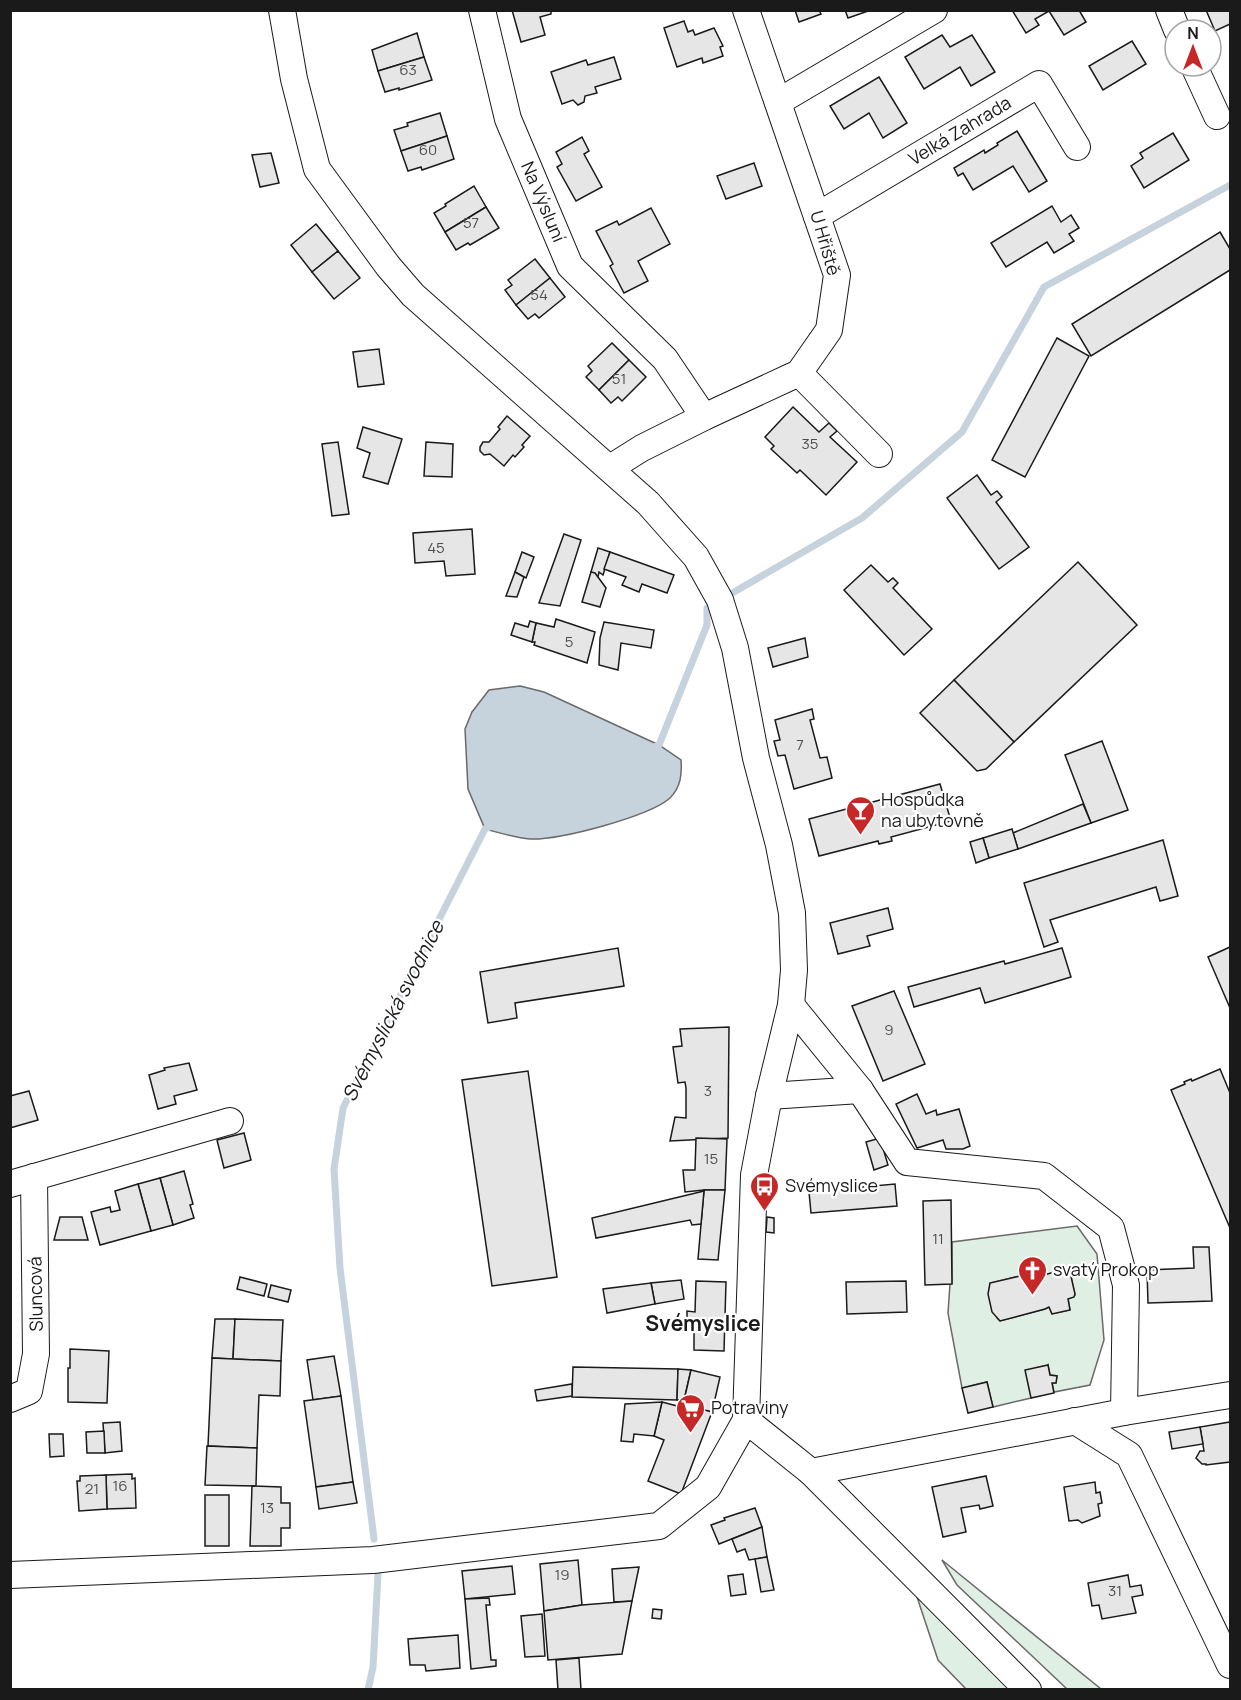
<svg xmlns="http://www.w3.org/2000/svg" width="1241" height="1700" font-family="Manrope,sans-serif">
  <rect width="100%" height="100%" fill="#fff"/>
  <g fill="#e0efe3" stroke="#6a6a6a" stroke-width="1.5" fill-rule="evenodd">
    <path d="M1077 1226 1097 1254 1104 1340 1090 1385 1054 1392 1052 1383H1056L1057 1376 1050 1375 1048 1365 1031 1398 993 1407 987 1382 962 1388 948 1313 950 1284 952 1283V1242ZM1067 1269 1070 1272 1075 1295 1068 1299 1070 1310 1052 1314 1049 1307 1045 1309 1000 1321 997 1318 989 1292 990 1283 1036 1272 1044 1275Z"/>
    <path d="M942 1560 1101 1689H1067L957 1585Z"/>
    <path d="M916 1594 1011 1689H966L938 1660Z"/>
  </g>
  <path fill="#c6d2dc" stroke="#6a6a6a" stroke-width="1.5" d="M520 686 544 692 659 745 681 760C682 774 681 787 670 798 650 816 558 841 530 839 516 838 500 833 485 829L468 789 465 729 472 712 489 690Z"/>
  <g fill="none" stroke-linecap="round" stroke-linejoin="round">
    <g stroke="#c6d2dc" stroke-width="7">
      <path d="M734 592 862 518 962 432 1044 287 1230 185"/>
      <path d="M652 748 659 745 707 625V608"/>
      <path d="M374 1539 340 1268 334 1169 343 1108 485 829 491 826"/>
      <path d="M368 1690 373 1667 378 1574"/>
    </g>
  </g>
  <g fill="#e6e6e6" stroke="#1a1a1a" stroke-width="1.5">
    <path d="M512 10H551V14L540 17 545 35 521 42Z"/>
    <path d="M795 10H819L821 14 799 22Z"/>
    <path d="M845 10H871L848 18Z"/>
    <path d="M1012 10H1079L1086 22 1064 35 1049 11 1035 19 1039 25 1026 33Z"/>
    <path d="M1206 10H1230V24L1215 31Z"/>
    <path d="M684 21 688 32 693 30 695 35 714 28 723 46 720 47 723 56 703 63 702 58 677 67 664 28Z"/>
    <path d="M417 33 424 57 378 71 372 50Z"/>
    <path d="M942 35 950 47 972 35 995 72 971 86 960 67 924 89 905 57Z"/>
    <path d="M1132 41 1146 64 1103 90 1089 66Z"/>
    <path d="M424 57 432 80 399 90V88L385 92 378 71Z"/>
    <path d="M614 57 621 79 595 87 597 93 585 96 584 102 578 105 573 100 562 104 551 72 586 60 588 65Z"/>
    <path d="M879 77 907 123 883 138 869 113 844 129 830 106Z"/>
    <path d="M440 113 447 136 401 151 394 130 408 126 407 123Z"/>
    <path d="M1017 131 1047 181 1029 192 1013 166 973 190 963 173 958 176 954 168 984 150 985 153 998 145 997 143Z"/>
    <path d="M1173 133 1189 160 1144 188 1131 166 1143 158 1140 153Z"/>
    <path d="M447 136 454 159 422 170 421 167 408 171 401 151Z"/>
    <path d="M582 137 589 151 584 154 602 187 576 201 557 167 562 164 556 152Z"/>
    <path d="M271 153 279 183 260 187 252 155Z"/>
    <path d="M754 163 762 186 726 199 717 176Z"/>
    <path d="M474 186 486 207 445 232 434 213 446 206 445 204Z"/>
    <path d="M1052 206 1061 222 1071 215 1079 228 1069 234 1074 241 1054 253 1047 242 1006 267 991 243Z"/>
    <path d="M486 207 499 228 470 245 468 243 456 250 445 232Z"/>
    <path d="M651 208 670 244 638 261 648 281 624 293 610 266 613 264 596 231 617 221 619 225Z"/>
    <path d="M316 224 338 251 312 272 291 245Z"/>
    <path d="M1220 232 1230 249V270L1091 356 1072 324Z"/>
    <path d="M338 251 360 278 334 299 312 272Z"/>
    <path d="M535 259 550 278 516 305 505 290 512 285 508 280Z"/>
    <path d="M550 278 565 297 539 318 535 314 528 319 516 305Z"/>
    <path d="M1057 338 1089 356 1025 477 992 460Z"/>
    <path d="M612 343 629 360 599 390 586 377 592 371 588 366Z"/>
    <path d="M379 349 384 384 358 387 353 352Z"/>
    <path d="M629 360 646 377 622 401 618 397 611 403 599 390Z"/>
    <path d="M793 407 819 432 829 423 837 431 830 437 857 462 826 495 800 470 797 473 771 449 774 446 765 437Z"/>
    <path d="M507 416 530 436 522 445 524 447 515 457 513 455 504 466 490 454 484 455 480 451V447L483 442H489L500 429 498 427Z"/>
    <path d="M363 427 402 439 388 484 363 477 370 453 357 448Z"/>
    <path d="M338 442 349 514 332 516 322 444Z"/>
    <path d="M426 442 453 444 452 477 424 476Z"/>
    <path d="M977 475 991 495 997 491 1002 497 996 502 1029 547 999 569 947 498Z"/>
    <path d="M472 529 475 574 446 576 444 561 415 563 413 533Z"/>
    <path d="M564 534 581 540 560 606 539 603Z"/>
    <path d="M598 548 610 552 603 575 599 572 598 577 591 572Z"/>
    <path d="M522 552 534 557 526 578 515 572Z"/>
    <path d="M610 552 674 575 667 593 642 584 639 592 622 585 626 577 604 569Z"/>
    <path d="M1078 562 1137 625 1014 742 954 680Z"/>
    <path d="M871 565 888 582 893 578 898 583 893 588 932 629 904 655 844 590Z"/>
    <path d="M515 572 524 577 517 597 506 596Z"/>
    <path d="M591 572 595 573 606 588 600 607 582 602Z"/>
    <path d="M556 619 595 632 587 663 534 645 535 642H532L536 623 554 627Z"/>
    <path d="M530 621 536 623 532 642 511 635 515 623 528 627Z"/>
    <path d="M604 622 654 630 651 648 621 643 618 670 599 665 600 638Z"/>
    <path d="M805 638 808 657 773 667 768 648Z"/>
    <path d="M954 680 1014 742 986 769 977 771 920 713Z"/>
    <path d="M812 709 814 719 810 720 820 758 827 757 832 778 794 789 785 755 778 756 774 741 780 740 775 720Z"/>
    <path d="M1102 741 1128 810 1091 823 1065 755Z"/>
    <path d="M940 784 951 821 891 837 892 841 879 844 878 841 819 856 809 819Z"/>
    <path d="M1083 804 1091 823 1018 849 1013 833Z"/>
    <path d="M1012 829 1018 849 989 858 983 838Z"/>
    <path d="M983 838 989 858 976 863 970 842Z"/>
    <path d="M1163 840 1178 896 1160 901 1156 887 1050 920 1058 942 1044 947 1024 883Z"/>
    <path d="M888 908 893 929 867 936 870 946 838 954 830 923Z"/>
    <path d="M1230 947V1008L1208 957Z"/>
    <path d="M618 948 624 986 515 1003 517 1018 488 1023 480 972Z"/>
    <path d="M1062 948 1071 977 985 1003 980 988 914 1007 908 987 1004 961 1005 964Z"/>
    <path d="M894 991 925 1064 883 1081 852 1006Z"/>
    <path d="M729 1027 728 1138 670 1141 675 1117 686 1118V1088L685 1082 678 1083 673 1047 682 1046 680 1029Z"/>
    <path d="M189 1063 197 1090 174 1096 176 1104 158 1109 149 1075 165 1070 164 1068Z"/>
    <path d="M1220 1069 1230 1093V1228L1171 1090 1185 1084 1184 1082 1191 1079 1192 1081Z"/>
    <path d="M528 1071 557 1277 492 1286 462 1080Z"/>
    <path d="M29 1091 38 1120 10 1128V1096Z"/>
    <path d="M917 1094 926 1114 936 1110 937 1115 959 1109 970 1146 963 1149H946L943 1140 917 1148 896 1104Z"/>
    <path d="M244 1133 251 1160 224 1168 217 1140Z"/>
    <path d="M696 1138 727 1139 725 1190H704L685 1192 683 1170H695Z"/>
    <path d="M880 1138 888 1165 874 1170 866 1142Z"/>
    <path d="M184 1171 193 1204 190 1205 194 1218 173 1225 160 1178Z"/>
    <path d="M160 1178 173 1225 151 1231 138 1184Z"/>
    <path d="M138 1184 151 1231 100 1245 91 1212 110 1207 111 1212 120 1210 115 1191Z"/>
    <path d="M821 1184H829L830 1190 895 1184 897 1206 811 1213 809 1192 822 1191Z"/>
    <path d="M704 1190H725L718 1260 698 1259Z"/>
    <path d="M704 1191 701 1224 692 1225 690 1220 596 1238 592 1218Z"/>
    <path d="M951 1200 952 1284 925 1285 923 1201Z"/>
    <path d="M60 1217H82L88 1240H54Z"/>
    <path d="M767 1217 774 1218V1233L766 1232Z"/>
    <path d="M1193 1247H1209L1212 1301 1148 1303 1147 1270 1194 1268Z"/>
    <path d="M1066 1269 1070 1272 1075 1294 1074 1297 1068 1299 1070 1310 1052 1314 1049 1307 1045 1309 1000 1321 992 1312 988 1294 990 1283 1037 1272 1044 1275Z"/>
    <path d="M240 1277 267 1284 264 1296 237 1289Z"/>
    <path d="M681 1280 684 1299 655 1304 651 1283Z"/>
    <path d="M696 1281 726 1282 724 1351 694 1350V1323H687V1311L695 1312Z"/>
    <path d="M906 1281 907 1312 847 1314 846 1282Z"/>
    <path d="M651 1283 655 1304 607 1313 603 1289Z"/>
    <path d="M271 1285 291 1290 288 1302 268 1297Z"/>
    <path d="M215 1319H235L233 1359 212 1358Z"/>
    <path d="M235 1319 283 1320 281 1361 233 1359Z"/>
    <path d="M70 1349 109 1351 107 1403 68 1402V1368H70Z"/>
    <path d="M334 1356 341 1396 313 1400 307 1360Z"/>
    <path d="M212 1358 281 1361 280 1396 259 1395 257 1448 208 1446Z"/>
    <path d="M1048 1365 1050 1375 1057 1376 1056 1383H1052L1054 1393 1031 1398 1025 1370Z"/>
    <path d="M573 1367 678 1369 677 1400 572 1397Z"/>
    <path d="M678 1369 691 1370 684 1400H677Z"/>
    <path d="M691 1370 720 1377 712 1412 683 1405Z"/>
    <path d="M987 1382 993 1407 968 1413 962 1388Z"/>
    <path d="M572 1384V1396L537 1401 535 1390Z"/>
    <path d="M341 1396 353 1482 316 1487 304 1401Z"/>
    <path d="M662 1402 681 1407 682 1404 712 1412 681 1494 648 1481 664 1440 654 1436Z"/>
    <path d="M662 1402 654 1436 634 1434 633 1442 621 1441 625 1404Z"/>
    <path d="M120 1422 122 1451 105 1453 103 1423Z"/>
    <path d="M1230 1422V1462L1206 1465V1464H1202L1196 1458 1200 1451H1204L1200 1427Z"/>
    <path d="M1200 1427 1203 1444 1172 1449 1169 1432Z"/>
    <path d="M104 1431 105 1453H87L86 1432Z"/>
    <path d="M49 1434H63L64 1456 50 1457Z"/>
    <path d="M207 1446 257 1448 256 1486 205 1485Z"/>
    <path d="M132 1474V1479L135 1478 136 1508 107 1509 106 1475Z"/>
    <path d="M106 1475 107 1509 79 1511 77 1481H80V1476Z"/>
    <path d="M986 1476 993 1506 980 1509 979 1505 961 1508 966 1532 943 1537 932 1487Z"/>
    <path d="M353 1482 357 1503 319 1509 316 1487Z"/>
    <path d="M1095 1482 1096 1493 1100 1492 1102 1503 1098 1504 1100 1516 1082 1523 1078 1520 1069 1521 1064 1487Z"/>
    <path d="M252 1486 281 1487V1503H290V1528H281V1546H250Z"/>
    <rect x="205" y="1495" width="24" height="51"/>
    <path d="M755 1508 762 1527 719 1544 711 1525 725 1520 724 1518Z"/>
    <path d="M762 1527 767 1557 749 1560 745 1549 737 1552 732 1539Z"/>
    <path d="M767 1557 774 1590 761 1592 755 1559Z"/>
    <path d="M578 1560 582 1605 544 1611 540 1564Z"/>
    <path d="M512 1566 515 1594 465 1599 462 1571Z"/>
    <path d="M639 1567 632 1601 614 1602 612 1569Z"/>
    <path d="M743 1574 746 1594 731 1596 728 1576Z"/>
    <path d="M1128 1575 1130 1587 1141 1585 1143 1595 1132 1597 1136 1613 1102 1619 1099 1605 1092 1606 1088 1583Z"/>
    <path d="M489 1598 490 1605H486L491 1660H496V1666L471 1669 465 1599Z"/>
    <path d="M632 1601 622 1654 548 1660 544 1611 582 1605Z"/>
    <path d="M653 1609 662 1610 661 1619 652 1618Z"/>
    <path d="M542 1614 545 1656 525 1657 521 1616Z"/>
    <path d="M458 1635 460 1668 426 1671 425 1665H410L408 1639Z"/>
    <path d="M579 1658 581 1690H558L556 1660Z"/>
  </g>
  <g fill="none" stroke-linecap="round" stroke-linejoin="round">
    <defs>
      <g id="minor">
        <path d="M482 10 508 119 570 266 665 359 704 417"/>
        <path d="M1169 10 1177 30"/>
        <path d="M1194 66 1217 116"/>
        <path d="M778 102 934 10"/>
        <path d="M817 216 1039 84 1077 147"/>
        <path d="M799 373 879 454"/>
        <path d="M610 468 642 448 704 417 799 373 829 330 837 275 746 10"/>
        <path d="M791 1005 860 1090 907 1162 1044 1176 1111 1228 1126 1285 1124 1412"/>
        <path d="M769 1096 860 1090"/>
        <path d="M10 1184 230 1121"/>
        <path d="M10 1399 29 1391 36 1354 34 1177"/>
        <path d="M746 1420 811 1472 1028 1690"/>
        <path d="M1075 1421 1129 1455 1230 1665"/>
        <path d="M811 1472 1124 1412 1230 1395"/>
        <path d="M10 1575 373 1560 659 1526 708 1487 746 1420 754 1175 769 1096 791 1005 794 970 792 913 779 845 756 758 735 648 720 600 696 557 648 503 413 295 388 266 317 169 294 79 282 10"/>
      </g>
    </defs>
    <use href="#minor" stroke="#1a1a1a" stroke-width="28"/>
    <use href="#minor" stroke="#fff" stroke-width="26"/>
  </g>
  <defs>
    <symbol id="bar-pin" viewBox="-11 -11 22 30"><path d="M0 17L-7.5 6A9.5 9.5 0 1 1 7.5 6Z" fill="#c62828" stroke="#fff"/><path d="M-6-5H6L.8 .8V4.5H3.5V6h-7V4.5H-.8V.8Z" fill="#fff"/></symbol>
    <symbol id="bus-pin" viewBox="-11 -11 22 30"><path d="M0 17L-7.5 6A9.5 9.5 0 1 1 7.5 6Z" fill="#c62828" stroke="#fff"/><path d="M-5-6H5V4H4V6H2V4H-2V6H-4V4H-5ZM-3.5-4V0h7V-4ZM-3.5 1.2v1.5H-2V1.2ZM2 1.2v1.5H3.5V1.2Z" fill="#fff"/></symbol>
    <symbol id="church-pin" viewBox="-11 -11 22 30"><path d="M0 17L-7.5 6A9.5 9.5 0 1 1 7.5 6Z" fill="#c62828" stroke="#fff"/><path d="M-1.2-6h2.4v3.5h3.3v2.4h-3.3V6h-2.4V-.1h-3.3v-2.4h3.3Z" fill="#fff"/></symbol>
    <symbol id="supermarket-pin" viewBox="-11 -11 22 30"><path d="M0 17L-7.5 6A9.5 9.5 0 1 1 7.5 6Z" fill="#c62828" stroke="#fff"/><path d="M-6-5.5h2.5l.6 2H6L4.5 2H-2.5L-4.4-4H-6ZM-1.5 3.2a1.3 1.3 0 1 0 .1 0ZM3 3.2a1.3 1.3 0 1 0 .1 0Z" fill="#fff"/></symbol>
  </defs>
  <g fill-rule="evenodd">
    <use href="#bar-pin" x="844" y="794" width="33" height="45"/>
    <use href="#bus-pin" x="748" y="1170" width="33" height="45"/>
    <use href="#church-pin" x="1016" y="1254" width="33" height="45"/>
    <use href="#supermarket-pin" x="674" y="1392" width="33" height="45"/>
  </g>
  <g text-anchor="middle" stroke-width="4.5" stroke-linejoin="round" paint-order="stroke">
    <g font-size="15" fill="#4d4d4d">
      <text x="408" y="75">63</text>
      <text x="428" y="155">60</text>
      <text x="471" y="228">57</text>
      <text x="539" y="300">54</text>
      <text x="619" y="384">51</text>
      <text x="810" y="449">35</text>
      <text x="436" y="553">45</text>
      <text x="569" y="647">5</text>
      <text x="800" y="750">7</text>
      <text x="889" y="1035">9</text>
      <text x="708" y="1096">3</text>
      <text x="711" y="1164">15</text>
      <text x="938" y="1244">11</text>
      <text x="120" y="1491">16</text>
      <text x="92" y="1494">21</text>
      <text x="267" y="1513">13</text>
      <text x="562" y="1580">19</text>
      <text x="1115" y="1596">31</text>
    </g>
    <g font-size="18" fill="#1a1a1a" stroke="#fff">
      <text transform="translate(960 131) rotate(-31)" y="6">Velká Zahrada</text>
      <text transform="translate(543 202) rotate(67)" y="6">Na Výsluní</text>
      <text transform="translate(825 243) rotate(74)" y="6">U Hřiště</text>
      <text transform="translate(36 1294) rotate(-91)" y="6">Sluncová</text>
    </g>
    <g font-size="18" fill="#1a1a1a" stroke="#fff" text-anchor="start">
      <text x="881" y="806">Hospůdka<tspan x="881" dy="21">na ubytovně</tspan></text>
      <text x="785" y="1192">Svémyslice</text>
      <text x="1053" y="1276">svatý Prokop</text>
      <text x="711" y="1414">Potraviny</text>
    </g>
    <g font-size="20" font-style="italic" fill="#1a1a1a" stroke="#fff">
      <text transform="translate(393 1011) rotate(-63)" y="7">Svémyslická svodnice</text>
    </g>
    <g font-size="21" font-weight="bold" fill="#1a1a1a" stroke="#fff">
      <text x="703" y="1331">Svémyslice</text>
    </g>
  </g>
  <rect width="1241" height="1700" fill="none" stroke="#1a1a1a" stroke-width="24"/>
  <g transform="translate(1193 48)"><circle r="28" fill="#ffffff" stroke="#a3a3a3" stroke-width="1.5"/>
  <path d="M0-4.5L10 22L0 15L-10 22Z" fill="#c62828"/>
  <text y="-9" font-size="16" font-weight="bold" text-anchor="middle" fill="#1a1a1a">N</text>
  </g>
</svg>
